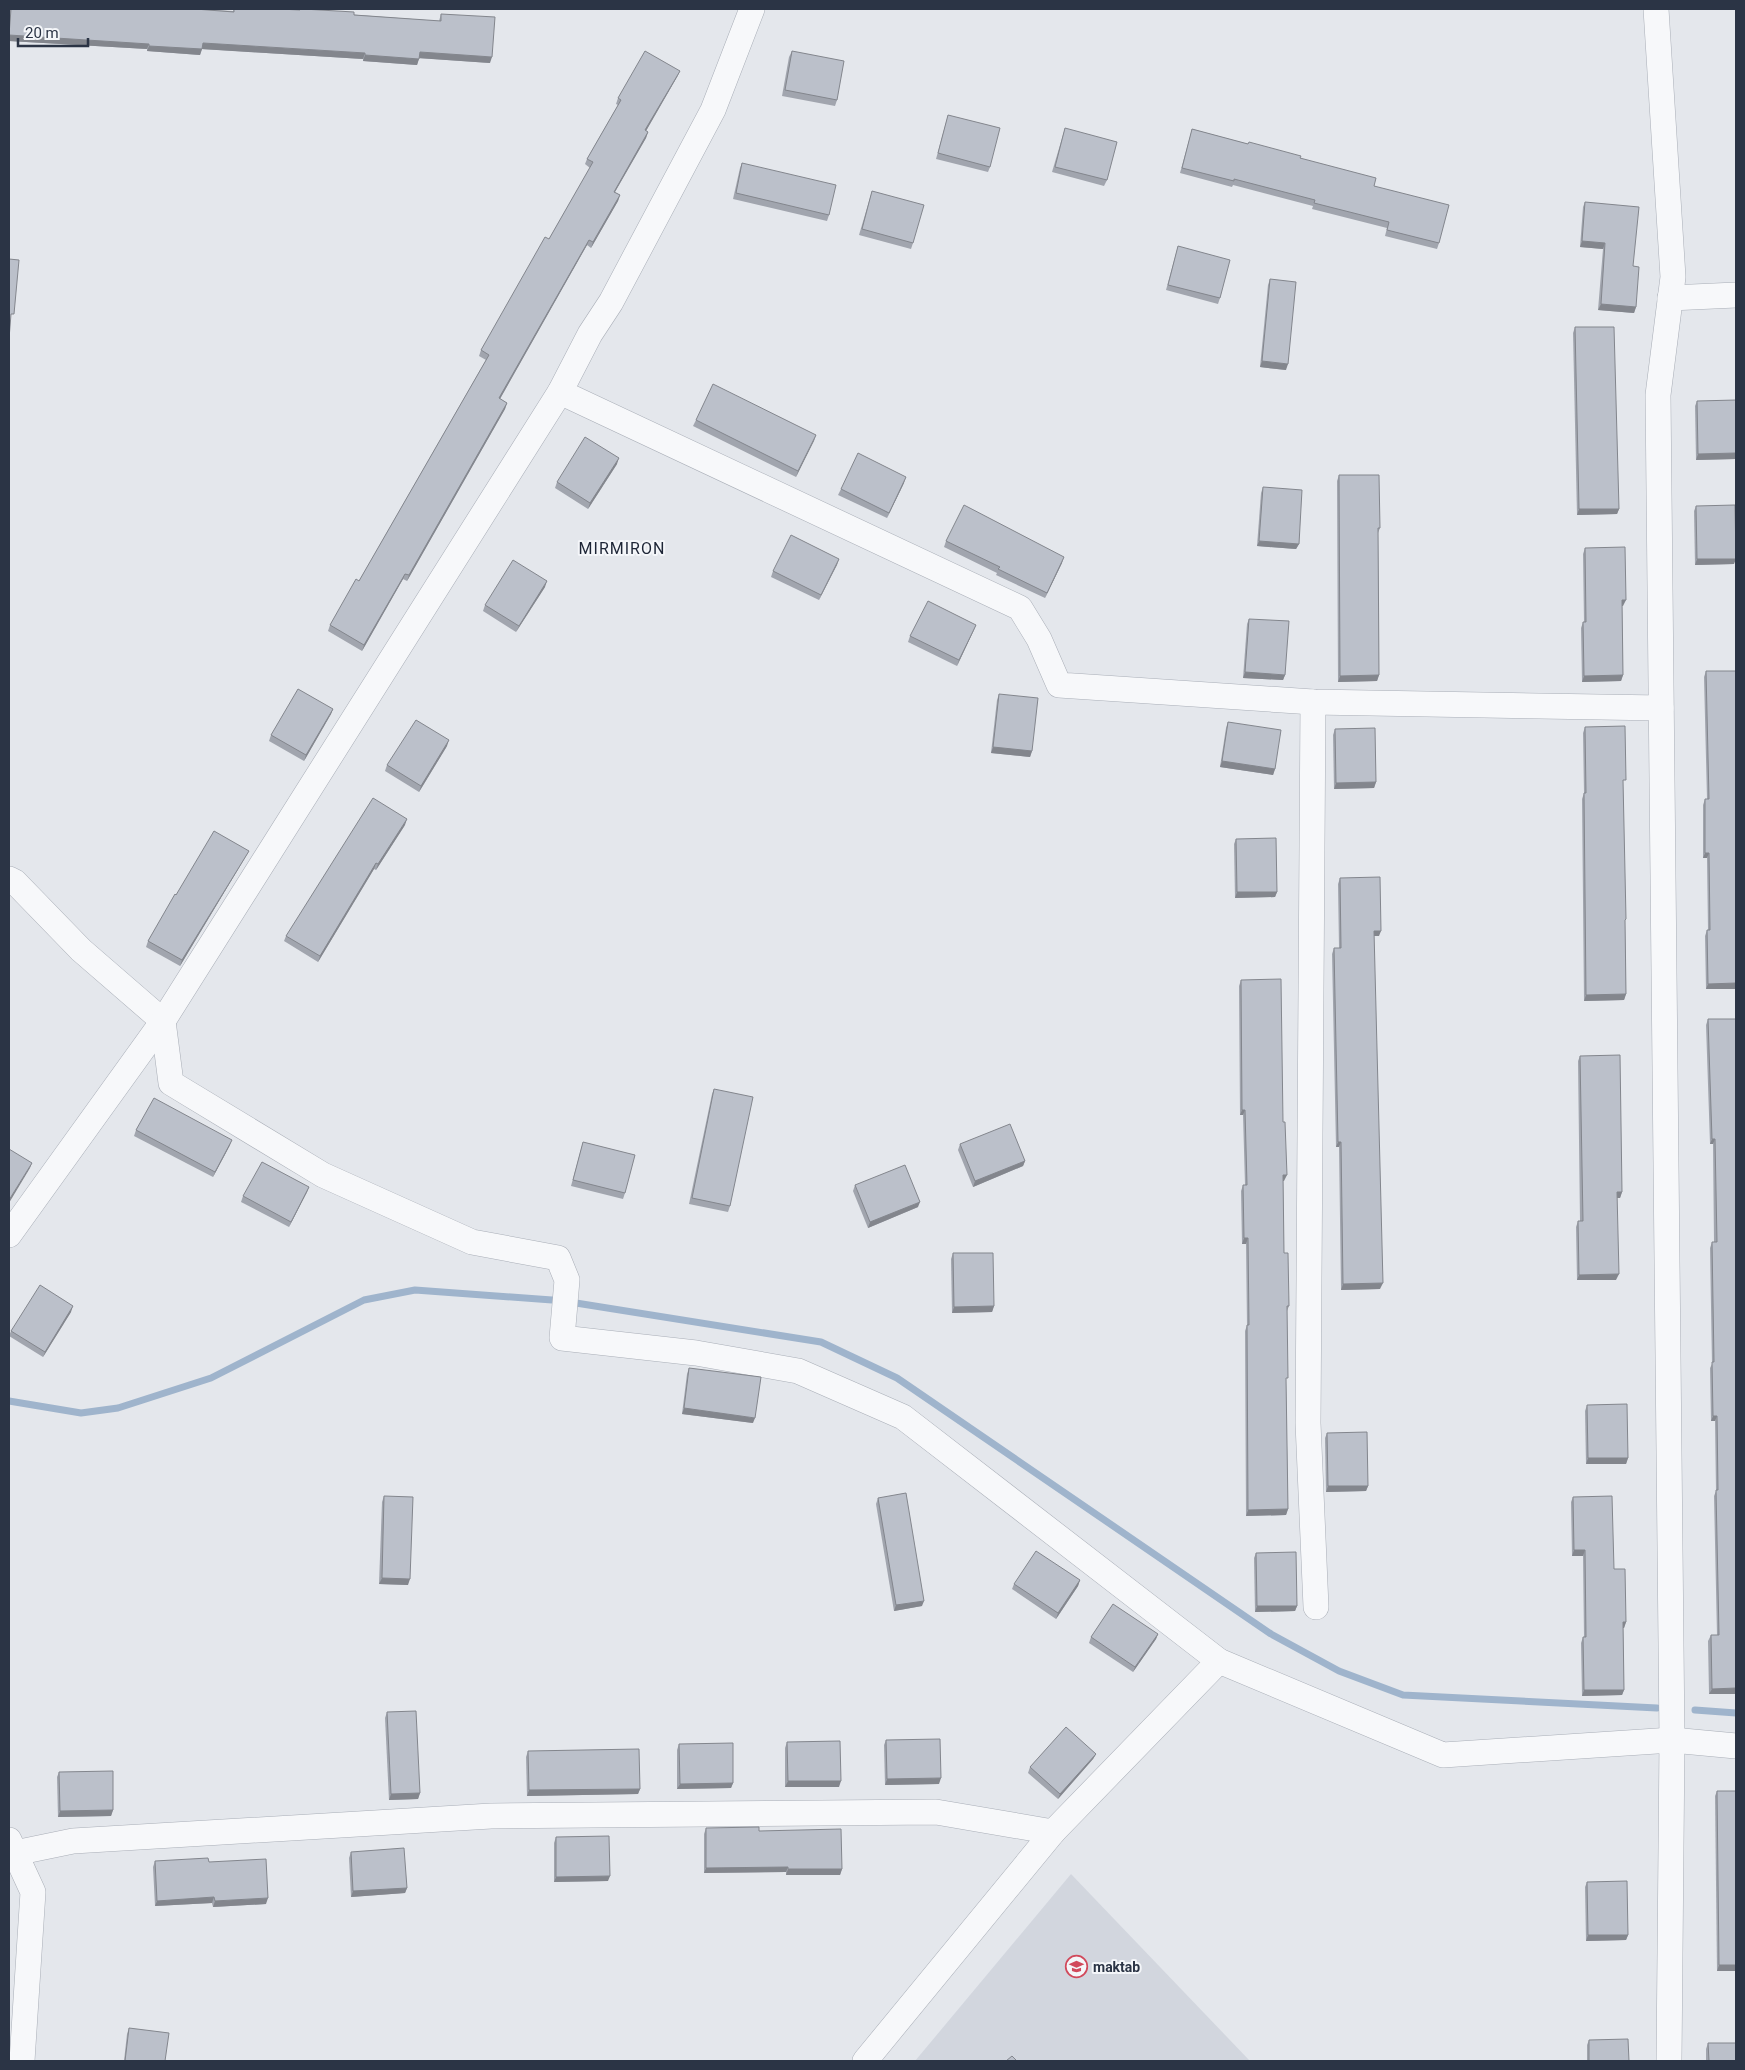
<svg xmlns="http://www.w3.org/2000/svg" width="1745" height="2070" font-family="Roboto,sans-serif">
  <rect width="100%" height="100%" fill="#e4e7ec"/>
  <path fill="#d2d6de" d="M1071 1874 1250 2061H915Z"/>
  <g fill="none" stroke-linecap="round" stroke-linejoin="round">
    <g stroke="#9fb4cc" stroke-width="7">
      <path d="M576 1303 821 1342 897 1378 1271 1634 1339 1671 1403 1695 1657 1708"/>
      <path d="M9 1401 81 1413 118 1408 211 1378 364 1300 415 1290 552 1300"/>
      <path d="M1695 1710 1736 1713"/>
    </g>
    <defs>
      <g id="minor">
        <path d="M1656 9 1673 277 1658 395 1672 1740 1669 2061"/>
        <path d="M1670 298 1736 295"/>
        <path d="M560 392 1020 608 1039 639 1059 685 1313 702 1661 708"/>
        <path d="M1313 702 1308 1423 1316 1607"/>
        <path d="M9 879 15 882 81 950 163 1021 171 1083 323 1175 472 1242 558 1258 567 1280 562 1338 696 1353 798 1371 903 1417 1219 1661 1443 1755 1672 1740 1736 1746"/>
        <path d="M9 1235 163 1021 560 392 590 334 611 302 713 110 752 9"/>
        <path d="M9 1840 33 1892 22 2061"/>
        <path d="M15 1853 73 1841 491 1816 936 1812 1053 1832"/>
        <path d="M865 2061 1053 1832 1219 1661"/>
      </g>
    </defs>
    <use href="#minor" stroke="#a9aeb7" stroke-width="26"/>
    <use href="#minor" stroke="#f7f8fa" stroke-width="25"/>
  </g>
  <g fill="#a1a5ae">
    <path d="M9 9H195L233 11 234 9H279L439 21 441 14 490 63 419 58 417 65 363 61V59L202 49 200 55 147 51V49L9 41Z"/>
    <path d="M792 51 837 100 835 106 782 96 789 57Z"/>
    <path d="M680 71 677 77 646 131 648 132 646 138 615 192 620 195 618 201 591 248 587 245 500 399 507 403 505 409 407 581 403 579 362 651 328 631 330 625 359 581 486 360 479 356 481 350 549 239 590 168 585 164 587 159 618 105 616 104 618 98Z"/>
    <path d="M948 115 990 167 988 172 936 159Z"/>
    <path d="M1065 128 1107 180 1104 186 1052 172Z"/>
    <path d="M1192 129 1300 158 1374 186 1439 243 1437 249 1385 236 1387 228 1312 209 1313 206 1233 185 1232 187 1180 173Z"/>
    <path d="M742 163 829 215 827 221 733 199 740 168Z"/>
    <path d="M872 191 913 243 911 249 859 235Z"/>
    <path d="M1585 202 1636 307 1634 313 1598 310 1603 249 1580 247 1583 207Z"/>
    <path d="M1178 246 1220 298 1218 304 1166 290Z"/>
    <path d="M1270 279 1286 370 1260 367 1268 285Z"/>
    <path d="M1575 327 1619 509 1617 514 1577 515 1573 333Z"/>
    <path d="M1697 401 1736 453 1735 459 1696 460 1695 406Z"/>
    <path d="M696 420 816 435 796 477 693 426Z"/>
    <path d="M617 464 588 509 555 488 557 482Z"/>
    <path d="M1339 475 1380 528 1378 533 1379 675 1377 681 1338 682 1337 481Z"/>
    <path d="M904 483 887 518 838 495 841 489Z"/>
    <path d="M1263 487 1299 544 1296 549 1257 546 1261 493Z"/>
    <path d="M1696 506 1734 564 1695 565 1694 511Z"/>
    <path d="M946 541 1062 563 1045 598 996 575 997 573 944 547Z"/>
    <path d="M1585 548 1623 606H1622L1623 675 1621 681 1582 682 1581 628 1583 622H1584L1583 554Z"/>
    <path d="M839 559 819 600 771 577 773 571Z"/>
    <path d="M545 587 516 632 483 611 485 605Z"/>
    <path d="M1249 619 1285 675 1283 680 1243 678 1247 624Z"/>
    <path d="M976 625 957 666 908 642 910 636Z"/>
    <path d="M1706 671 1736 989H1706L1705 936 1707 930H1708L1707 858H1703V805L1705 799H1707L1704 677Z"/>
    <path d="M999 694 1032 751 1030 757 991 753 997 700Z"/>
    <path d="M333 709 331 714 304 761 269 741 271 735Z"/>
    <path d="M1228 722 1275 769 1273 775 1220 767 1226 728Z"/>
    <path d="M1585 727 1623 786 1626 994 1624 1000 1584 1001 1582 799 1584 793 1583 733Z"/>
    <path d="M1335 729 1376 782 1374 788 1334 789 1333 735Z"/>
    <path d="M447 746 419 792 385 771 387 765Z"/>
    <path d="M405 825 376 870 374 869 318 962 284 941 286 936Z"/>
    <path d="M1236 839 1277 892 1275 897 1235 898 1234 844Z"/>
    <path d="M249 851 180 966 146 947 148 941 176 895Z"/>
    <path d="M1340 878 1379 936H1374L1380 1289 1341 1290 1339 1147H1336L1332 954 1334 948H1339L1338 884Z"/>
    <path d="M1241 980 1283 1122 1284 1181H1283L1284 1253 1289 1306 1287 1311 1286 1382 1288 1509 1286 1515 1246 1516 1245 1331 1247 1325 1246 1244H1242L1241 1191 1243 1185H1245L1243 1115H1240L1239 986Z"/>
    <path d="M1708 1019H1736V1694H1709L1708 1641 1711 1635H1717L1714 1496 1716 1491 1715 1421H1711L1710 1368 1712 1364 1710 1248 1712 1242H1714L1713 1144H1710L1706 1025Z"/>
    <path d="M1580 1056 1622 1192 1620 1198H1617L1616 1280H1577L1576 1227 1578 1221H1580L1578 1061Z"/>
    <path d="M714 1089 730 1206 728 1212 689 1204 712 1094Z"/>
    <path d="M136 1130 230 1145 213 1177 134 1136Z"/>
    <path d="M583 1142 625 1193 623 1199 571 1186Z"/>
    <path d="M960 1144 1025 1161 1023 1166 973 1187 958 1150Z"/>
    <path d="M855 1185 918 1207 868 1228 853 1191Z"/>
    <path d="M309 1187 307 1192 289 1227 241 1202 243 1196Z"/>
    <path d="M953 1253 994 1306 992 1312 952 1313 951 1259Z"/>
    <path d="M71 1312 43 1357 9 1336 11 1331Z"/>
    <path d="M689 1368 753 1423 682 1414 687 1374Z"/>
    <path d="M1587 1405 1628 1458 1626 1464H1586L1585 1411Z"/>
    <path d="M1327 1433 1368 1486 1366 1491 1326 1492 1325 1438Z"/>
    <path d="M384 1496 408 1585 379 1584 382 1502Z"/>
    <path d="M1573 1497 1614 1569 1626 1622 1624 1628H1623L1624 1690 1622 1695 1582 1696 1581 1643 1583 1637H1584L1583 1556H1572L1571 1502Z"/>
    <path d="M878 1498 922 1606 894 1611 876 1504Z"/>
    <path d="M1256 1553 1297 1606 1295 1611 1255 1612 1254 1558Z"/>
    <path d="M1080 1580 1078 1586 1056 1619 1012 1589 1014 1584Z"/>
    <path d="M1158 1634 1156 1639 1133 1672 1089 1643 1091 1637Z"/>
    <path d="M387 1712 420 1793 418 1799 389 1800 385 1718Z"/>
    <path d="M886 1740 939 1784 885 1785 884 1745Z"/>
    <path d="M787 1742 839 1787H785V1748Z"/>
    <path d="M679 1744 733 1783 731 1788 677 1789V1750Z"/>
    <path d="M528 1751 640 1789 638 1794 527 1796 526 1757Z"/>
    <path d="M1096 1754 1093 1759 1058 1799 1028 1773 1030 1767Z"/>
    <path d="M59 1772 113 1810 111 1816 58 1817 57 1777Z"/>
    <path d="M1717 1791H1736V1971H1717L1715 1796Z"/>
    <path d="M706 1828 759 1831 842 1869 840 1875H786V1872L704 1873V1834Z"/>
    <path d="M556 1837 608 1881 554 1882V1843Z"/>
    <path d="M351 1852 407 1888 405 1893 351 1897 349 1858Z"/>
    <path d="M155 1861 209 1862 266 1904 213 1907 212 1903 155 1906 153 1867Z"/>
    <path d="M1587 1882 1628 1935 1626 1940 1586 1941 1585 1887Z"/>
    <path d="M129 2028 165 2061H124L127 2034Z"/>
    <path d="M1589 2040 1629 2061H1587V2045Z"/>
    <path d="M1708 2043 1736 2061H1706V2049Z"/>
  </g>
  <g fill="#83868d">
    <path d="M9 35 149 44 147 49 9 41Z"/>
    <path d="M203 43 365 53 363 59 201 49Z"/>
    <path d="M149 46 202 49 200 55 147 51Z"/>
    <path d="M420 52 492 57 490 63 417 58Z"/>
    <path d="M365 55 419 59 417 65 363 61Z"/>
    <path d="M680 71 677 77 643 136 645 130Z"/>
    <path d="M648 132 646 138 612 197 614 192Z"/>
    <path d="M620 195 618 201 591 248 593 242Z"/>
    <path d="M589 240 587 245 497 404 499 398Z"/>
    <path d="M1582 241 1605 243 1603 249 1580 247Z"/>
    <path d="M1601 304 1636 307 1634 313 1598 310Z"/>
    <path d="M1262 361 1288 364 1286 370 1260 367Z"/>
    <path d="M507 403 505 409 407 581 409 575Z"/>
    <path d="M816 435 814 441 796 477 798 471Z"/>
    <path d="M1736 453 1735 459 1696 460 1698 454Z"/>
    <path d="M619 458 617 464 588 509 590 503Z"/>
    <path d="M906 477 904 483 887 518 889 513Z"/>
    <path d="M1579 509H1619L1617 514 1577 515Z"/>
    <path d="M1259 541 1299 544 1296 549 1257 546Z"/>
    <path d="M1064 557 1062 563 1045 598 1047 593Z"/>
    <path d="M839 559 837 565 819 600 821 595Z"/>
    <path d="M1697 559H1736L1734 564 1695 565Z"/>
    <path d="M405 574 403 579 362 651 364 645Z"/>
    <path d="M547 581 545 587 516 632 519 626Z"/>
    <path d="M1622 600H1626L1623 606H1620Z"/>
    <path d="M976 625 974 630 957 666 959 660Z"/>
    <path d="M1245 672 1285 675 1283 680 1243 678Z"/>
    <path d="M1379 675 1377 681 1338 682 1340 676Z"/>
    <path d="M1623 675 1621 681 1582 682 1584 676Z"/>
    <path d="M333 709 331 714 304 761 306 755Z"/>
    <path d="M449 740 447 746 419 792 421 786Z"/>
    <path d="M993 747 1032 751 1030 757 991 753Z"/>
    <path d="M1222 761 1275 769 1273 775 1220 767Z"/>
    <path d="M1376 782 1374 788 1334 789 1336 783Z"/>
    <path d="M407 819 405 825 376 870 378 864Z"/>
    <path d="M249 851 180 966 182 960Z"/>
    <path d="M1705 853H1709L1707 858H1703Z"/>
    <path d="M376 863 374 869 318 962 320 956Z"/>
    <path d="M1237 892H1277L1275 897 1235 898Z"/>
    <path d="M1374 931H1381L1379 936H1372Z"/>
    <path d="M1736 983V989H1706L1708 984Z"/>
    <path d="M1626 994 1624 1000 1584 1001 1586 995Z"/>
    <path d="M1242 1110H1245L1243 1115H1240Z"/>
    <path d="M1712 1139H1715L1713 1144H1710Z"/>
    <path d="M232 1140 230 1145 213 1177 215 1172Z"/>
    <path d="M1338 1142H1341L1339 1147H1336Z"/>
    <path d="M1025 1161 1023 1166 973 1187 975 1181Z"/>
    <path d="M32 1163 30 1168 9 1203V1200Z"/>
    <path d="M1283 1175H1287L1284 1181H1281Z"/>
    <path d="M309 1187 307 1192 289 1227 291 1222Z"/>
    <path d="M1617 1192H1622L1620 1198H1615Z"/>
    <path d="M920 1202 918 1207 868 1228 870 1222Z"/>
    <path d="M1244 1238H1248L1246 1244H1242Z"/>
    <path d="M1619 1274 1616 1280H1577L1579 1275Z"/>
    <path d="M1383 1283 1380 1289 1341 1290 1343 1284Z"/>
    <path d="M73 1306 71 1312 43 1357 45 1352Z"/>
    <path d="M994 1306 992 1312 952 1313 954 1307Z"/>
    <path d="M684 1408 755 1418 753 1423 682 1414Z"/>
    <path d="M1713 1416H1717L1715 1421H1711Z"/>
    <path d="M1588 1458H1628L1626 1464H1586Z"/>
    <path d="M1328 1486H1368L1366 1491 1326 1492Z"/>
    <path d="M1288 1509 1286 1515 1246 1516 1248 1510Z"/>
    <path d="M1574 1550H1585L1583 1556H1572Z"/>
    <path d="M382 1578 410 1579 408 1585 379 1584Z"/>
    <path d="M1080 1580 1078 1586 1056 1619 1058 1613Z"/>
    <path d="M924 1601 922 1606 894 1611 896 1605Z"/>
    <path d="M1257 1606H1297L1295 1611 1255 1612Z"/>
    <path d="M1623 1622H1626L1624 1628H1621Z"/>
    <path d="M1158 1634 1156 1639 1133 1672 1135 1667Z"/>
    <path d="M1736 1688V1694H1709L1712 1689Z"/>
    <path d="M1584 1690H1624L1622 1695 1582 1696Z"/>
    <path d="M1096 1754 1093 1759 1058 1799 1060 1794Z"/>
    <path d="M941 1778 939 1784 885 1785 887 1779Z"/>
    <path d="M788 1781H841L839 1787H785Z"/>
    <path d="M733 1783 731 1788 677 1789 680 1784Z"/>
    <path d="M640 1789 638 1794 527 1796 529 1790Z"/>
    <path d="M420 1793 418 1799 389 1800 391 1794Z"/>
    <path d="M113 1810 111 1816 58 1817 60 1811Z"/>
    <path d="M788 1867 786 1872 704 1873 706 1868Z"/>
    <path d="M788 1869H842L840 1875H786Z"/>
    <path d="M610 1876 608 1881 554 1882 556 1877Z"/>
    <path d="M407 1888 405 1893 351 1897 353 1891Z"/>
    <path d="M214 1897 212 1903 155 1906 157 1901Z"/>
    <path d="M268 1898 266 1904 213 1907 215 1901Z"/>
    <path d="M1588 1935H1628L1626 1940 1586 1941Z"/>
    <path d="M1719 1965H1736V1971H1717Z"/>
  </g>
  <g fill="#bbc0ca" stroke="#83868d">
    <path d="M11 9H195L234 12V9H279L300 10 301 9H303L354 12V15L441 21V14L495 17 492 57 420 52 419 59 365 55V53L203 43 202 49 149 46V44L9 35Z"/>
    <path d="M645 51 680 71 645 130 648 132 614 192 620 195 593 242 589 240 499 398 507 403 409 575 405 574 364 645 330 625 356 579 359 581 489 355 481 350 545 237 549 239 593 162 587 159 621 100 618 98Z"/>
    <path d="M792 51 844 61 837 100 785 90Z"/>
    <path d="M948 115 1000 128 990 167 938 153Z"/>
    <path d="M1065 128 1117 142 1107 180 1055 167Z"/>
    <path d="M1192 129 1248 144 1249 142 1301 156 1300 158 1376 178 1374 186 1449 205 1439 243 1387 230 1389 222 1314 203 1315 200 1234 179V181L1182 168Z"/>
    <path d="M742 163 836 185 829 215 736 193Z"/>
    <path d="M872 191 924 205 913 243 862 229Z"/>
    <path d="M1585 202 1639 207 1633 266 1639 267 1636 307 1601 304 1605 243 1582 241Z"/>
    <path d="M1178 246 1230 260 1220 298 1168 285Z"/>
    <path d="M9 259 19 260 14 314H11L9 339Z"/>
    <path d="M1270 279 1296 282 1288 364 1262 361Z"/>
    <path d="M1575 327H1614L1619 509H1579Z"/>
    <path d="M713 384 816 435 798 471 696 420Z"/>
    <path d="M1736 400V453L1698 454 1697 401Z"/>
    <path d="M585 437 619 458 590 503 557 482Z"/>
    <path d="M858 453 906 477 889 513 841 489Z"/>
    <path d="M1339 475H1379L1380 528H1378L1379 675 1340 676Z"/>
    <path d="M1263 487 1302 490 1299 544 1259 541Z"/>
    <path d="M964 505 1064 557 1047 593 998 569 1000 567 946 541Z"/>
    <path d="M1735 505 1736 559H1697L1696 506Z"/>
    <path d="M791 535 839 559 821 595 773 571Z"/>
    <path d="M1625 547 1626 600H1622L1623 675 1584 676 1583 622H1586L1585 548Z"/>
    <path d="M513 560 547 581 519 626 485 605Z"/>
    <path d="M928 601 976 625 959 660 910 636Z"/>
    <path d="M1249 619 1289 621 1285 675 1245 672Z"/>
    <path d="M1706 671H1736V983L1708 984 1707 930H1710L1709 853H1705V799H1709Z"/>
    <path d="M298 689 333 709 306 755 271 735Z"/>
    <path d="M999 694 1038 698 1032 751 993 747Z"/>
    <path d="M416 720 449 740 421 786 387 765Z"/>
    <path d="M1228 722 1281 730 1275 769 1222 761Z"/>
    <path d="M1625 726 1626 780H1623L1626 919 1625 920 1626 994 1586 995 1584 793H1586L1585 727Z"/>
    <path d="M1375 728 1376 782 1336 783 1335 729Z"/>
    <path d="M373 798 407 819 378 864 376 863 320 956 286 936Z"/>
    <path d="M214 831 249 851 182 960 148 941 175 894 176 895Z"/>
    <path d="M1276 838 1277 892H1237L1236 839Z"/>
    <path d="M1380 877 1381 931H1374L1383 1283 1343 1284 1341 1142H1338L1334 948H1341L1340 878Z"/>
    <path d="M1281 979 1283 1122H1285L1287 1175H1283L1284 1253H1288L1289 1306H1287L1288 1378H1286L1288 1509 1248 1510 1247 1325H1249L1248 1238H1244L1243 1185H1247L1245 1110H1242L1241 980Z"/>
    <path d="M1708 1019H1736V1688L1712 1689 1711 1635H1719L1716 1490H1718L1717 1416H1713L1712 1362H1714L1712 1242H1717L1715 1139H1712Z"/>
    <path d="M1620 1055 1622 1192H1617L1619 1274 1579 1275 1578 1221H1583L1580 1056Z"/>
    <path d="M714 1089 753 1097 730 1206 692 1198Z"/>
    <path d="M154 1098 232 1140 215 1172 136 1130Z"/>
    <path d="M1010 1124 1025 1161 975 1181 960 1144Z"/>
    <path d="M583 1142 635 1155 625 1193 573 1180Z"/>
    <path d="M9 1149 32 1163 9 1200Z"/>
    <path d="M262 1162 309 1187 291 1222 243 1196Z"/>
    <path d="M905 1165 920 1202 870 1222 855 1185Z"/>
    <path d="M953 1253H993L994 1306 954 1307Z"/>
    <path d="M40 1285 73 1306 45 1352 11 1331Z"/>
    <path d="M689 1368 761 1377 755 1418 684 1408Z"/>
    <path d="M1627 1404 1628 1458H1588L1587 1405Z"/>
    <path d="M1367 1432 1368 1486H1328L1327 1433Z"/>
    <path d="M906 1493 924 1601 896 1605 878 1498Z"/>
    <path d="M384 1496 413 1497 410 1579 382 1578Z"/>
    <path d="M1612 1496 1614 1569H1625L1626 1622H1623L1624 1690H1584L1583 1637H1586L1585 1550H1574L1573 1497Z"/>
    <path d="M1036 1551 1080 1580 1058 1613 1014 1584Z"/>
    <path d="M1296 1552 1297 1606H1257L1256 1553Z"/>
    <path d="M1113 1604 1158 1634 1135 1667 1091 1637Z"/>
    <path d="M416 1711 420 1793 391 1794 387 1712Z"/>
    <path d="M1066 1727 1096 1754 1060 1794 1030 1767Z"/>
    <path d="M940 1739 941 1778 887 1779 886 1740Z"/>
    <path d="M840 1741 841 1781H788L787 1742Z"/>
    <path d="M733 1743V1783L680 1784 679 1744Z"/>
    <path d="M639 1749 640 1789 529 1790 528 1751Z"/>
    <path d="M113 1771V1810L60 1811 59 1772Z"/>
    <path d="M1717 1791H1736V1965H1719Z"/>
    <path d="M759 1827V1831L841 1829 842 1869H788V1867L706 1868V1828Z"/>
    <path d="M609 1836 610 1876 556 1877V1837Z"/>
    <path d="M404 1848 407 1888 353 1891 351 1852Z"/>
    <path d="M208 1858 209 1862 266 1859 268 1898 215 1901 214 1897 157 1901 155 1861Z"/>
    <path d="M1627 1881 1628 1935H1588L1587 1882Z"/>
    <path d="M129 2028 169 2033 165 2061H125Z"/>
    <path d="M1628 2039 1629 2061H1589V2040Z"/>
    <path d="M1708 2043H1736V2061H1709Z"/>
    <path d="M1012 2056 1017 2061H1006Z"/>
  </g>
  <defs>
    <symbol id="school-ring" viewBox="-11 -11 22 22"><circle r="9.5" fill="#f4f6f9" stroke="#d1495b" stroke-width="1.5"/><path d="M0-5L7-2L0 1L-7-2ZM-4 1L0 2.5L4 1V4Q0 6-4 4Z" fill="#d1495b"/></symbol>
  </defs>
  <g fill-rule="evenodd">
    <use href="#school-ring" x="1064" y="1954" width="25" height="25"/>
  </g>
  <g text-anchor="middle" stroke-width="4" stroke-linejoin="round" paint-order="stroke">
    <g font-size="14" font-weight="bold" fill="#2b3445" stroke="#f4f6f9" text-anchor="start">
      <text x="1093" y="1972">maktab</text>
    </g>
    <g font-size="16" letter-spacing="1" fill="#1d2536" stroke="#f4f6f9">
      <text x="622" y="554">MIRMIRON</text>
    </g>
  </g>
  <rect width="1745" height="2070" fill="none" stroke="#2b3445" stroke-width="20"/>
  <path d="M18 38v8h70v-8" fill="none" stroke="#2b3445" stroke-width="2.5"/>
  <text x="25" y="38" font-size="15" fill="#2b3445" stroke="#f4f6f9" stroke-width="4" paint-order="stroke">20 m</text>
</svg>
